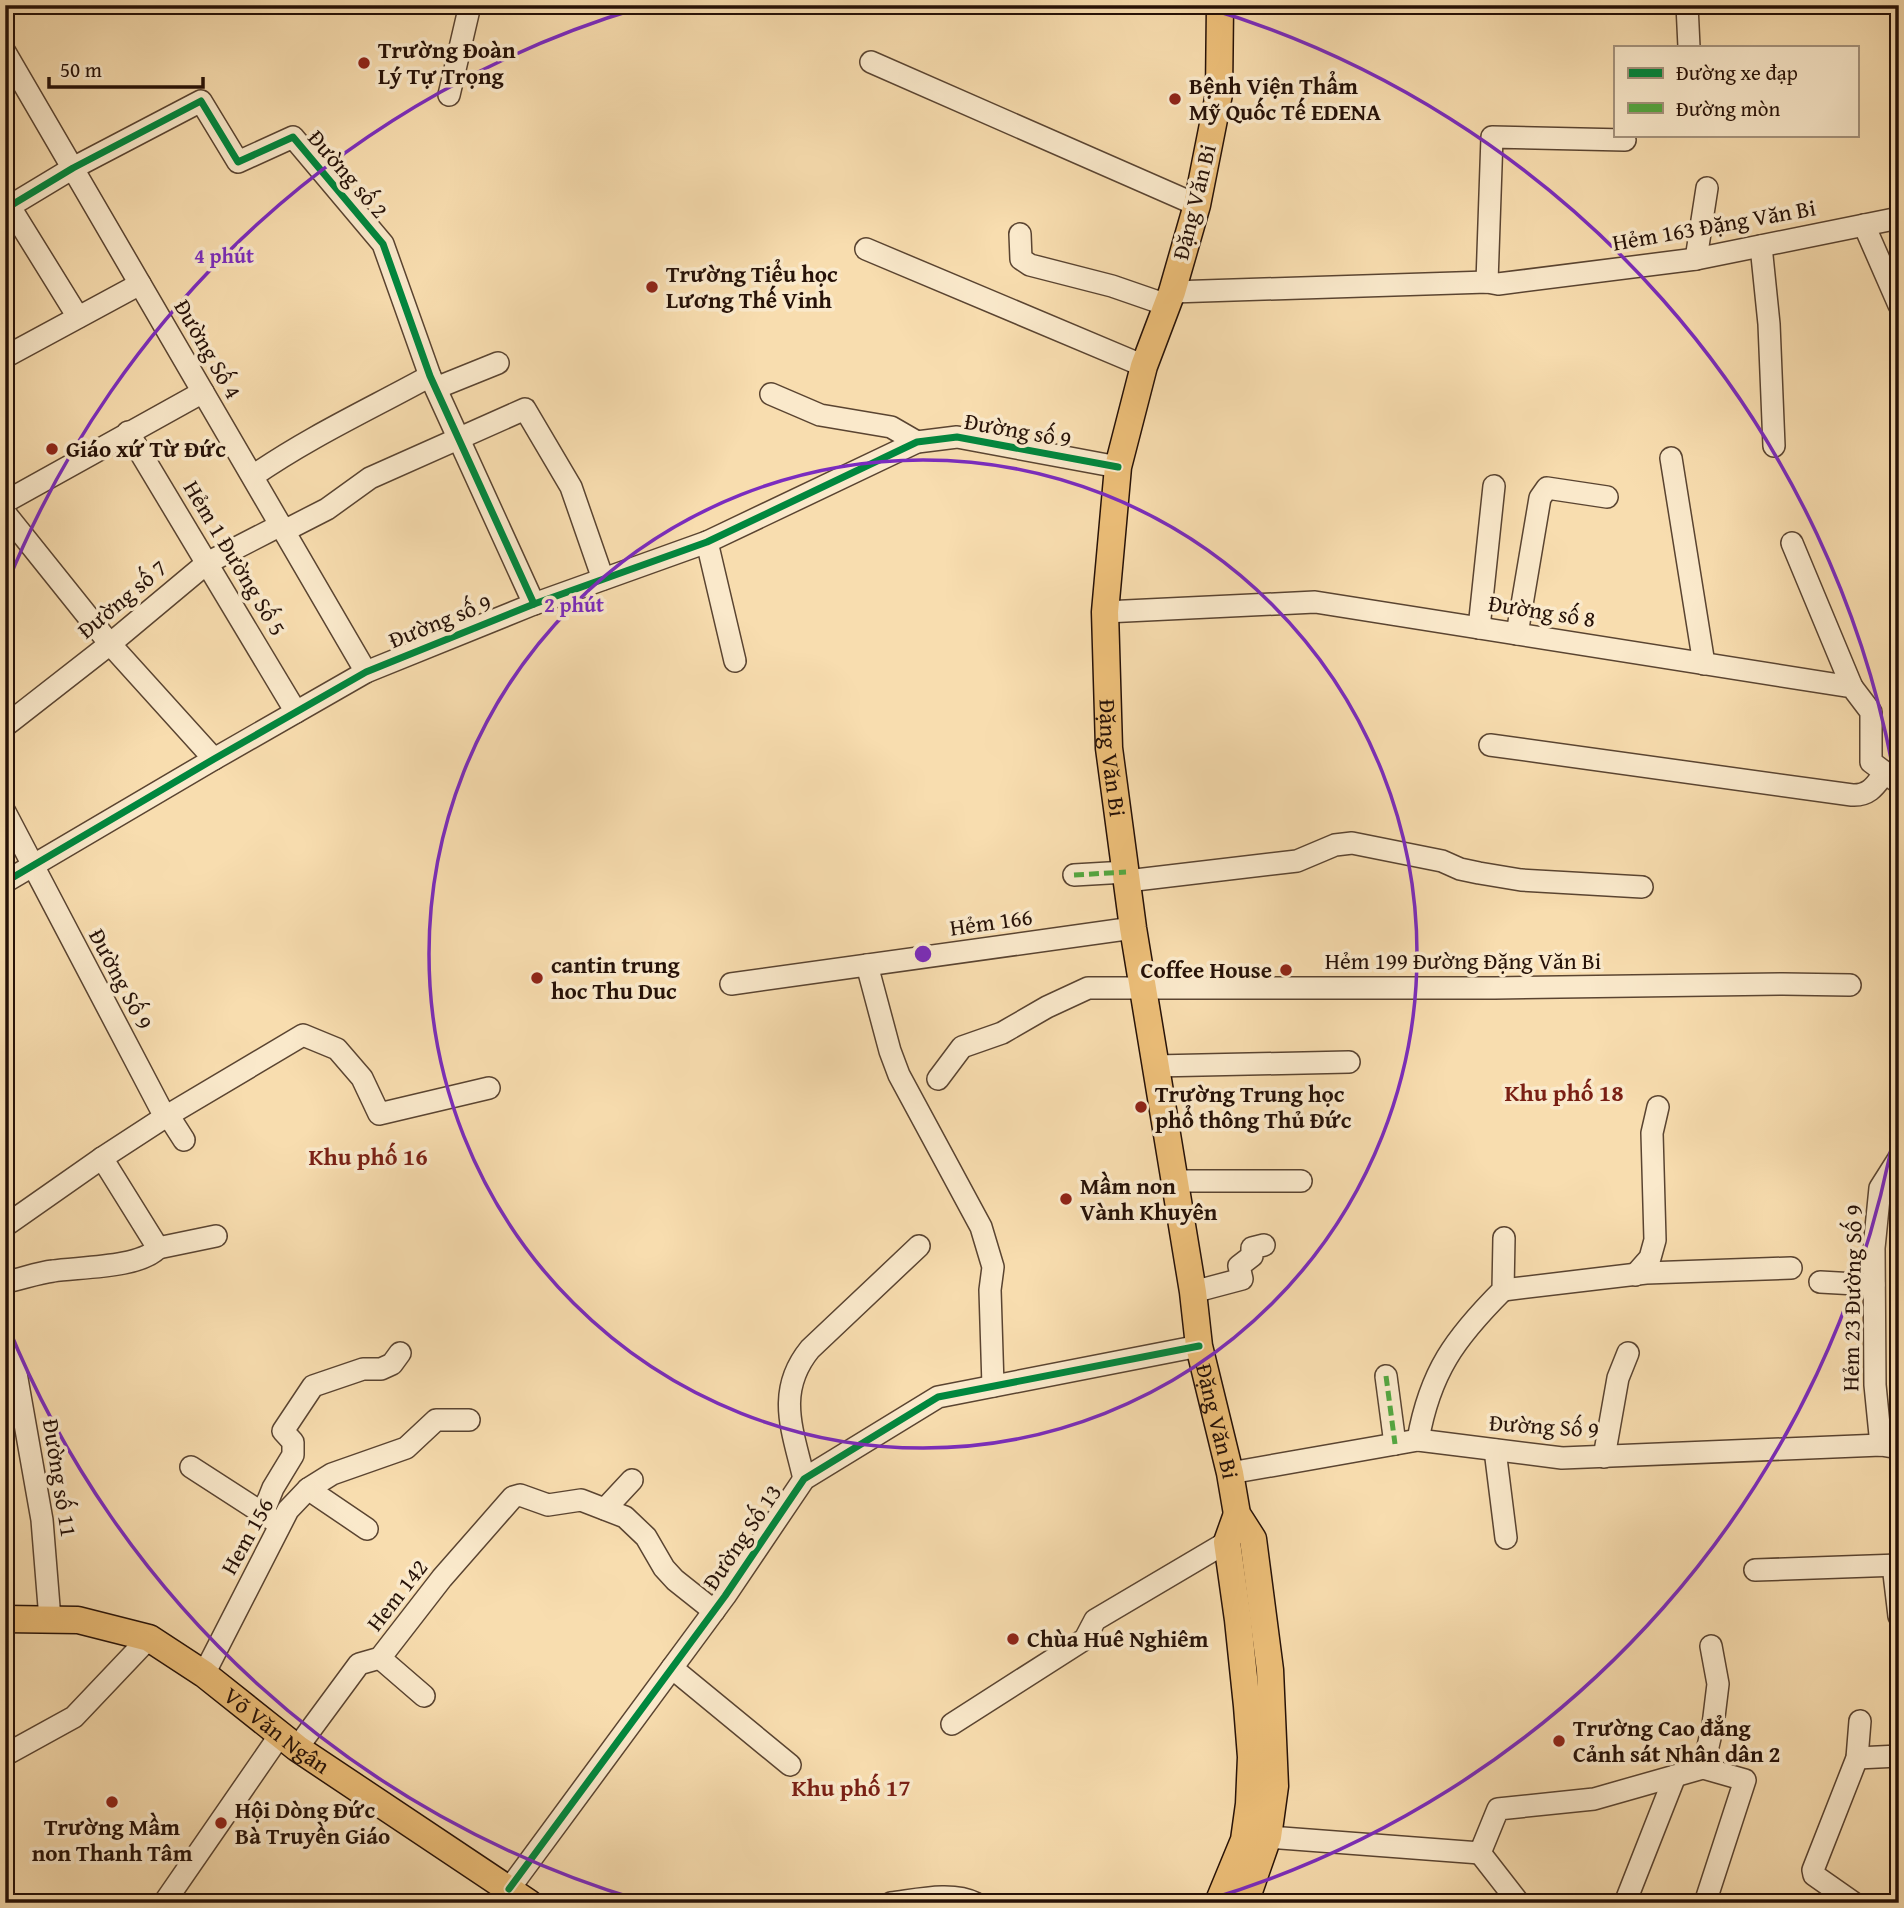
<svg xmlns="http://www.w3.org/2000/svg" width="1904" height="1908" font-family="'Gentium Book Plus',serif">
  <rect width="100%" height="100%" fill="#f8ddaf"/>
  <filter id="stains"><feTurbulence type="fractalNoise" baseFrequency=".00286" numOctaves="4"/><feColorMatrix values="0 0 0 0 .2 0 0 0 0 .09 0 0 0 0 .02 0 0 0 .5 -.17"/></filter>
  <radialGradient id="worn" r=".72"><stop offset=".6" stop-color="#630" stop-opacity="0"/><stop offset="1" stop-color="#630" stop-opacity=".3"/></radialGradient>
  <g fill="none" stroke-linecap="round" stroke-linejoin="round">
    <defs>
      <g id="minor">
        <path d="M1687 5 1689 47"/>
        <path d="M5 52 366 672"/>
        <path d="M871 62 1197 205"/>
        <path d="M449 95 470 5"/>
        <path d="M5 199 78 317"/>
        <path d="M5 209 73 168 201 101 238 162 293 137 383 244 430 376 534 604"/>
        <path d="M1864 225 1899 305"/>
        <path d="M1020 234 1021 259 1030 265 1112 286 1167 305"/>
        <path d="M1761 246 1769 324 1774 446"/>
        <path d="M866 249 1144 366"/>
        <path d="M1696 259 1707 188"/>
        <path d="M1487 282 1492 137 1625 140"/>
        <path d="M1172 292 1487 282 1498 284 1696 259 1899 218"/>
        <path d="M5 357 140 284"/>
        <path d="M436 388 498 363"/>
        <path d="M771 394 820 415 891 427 917 442"/>
        <path d="M128 432 296 712"/>
        <path d="M1671 458 1704 664"/>
        <path d="M253 476C309 437 370 409 430 376"/>
        <path d="M5 502 203 392"/>
        <path d="M5 513 110 644 214 759"/>
        <path d="M284 531 327 509 370 478 525 409 571 487 603 579"/>
        <path d="M707 542 735 661"/>
        <path d="M1792 543 1852 687"/>
        <path d="M1105 612 1315 602 1852 687 1871 712V762L1899 783"/>
        <path d="M1479 628 1494 486"/>
        <path d="M1517 634 1540 498 1547 488 1607 497"/>
        <path d="M5 726 110 644 207 563 281 525"/>
        <path d="M1490 745 1852 795C1869 796 1875 786 1884 774"/>
        <path d="M5 812 165 1117"/>
        <path d="M1074 875 1126 872"/>
        <path d="M1127 881 1297 861 1335 845 1352 843 1442 861 1460 869 1479 873 1521 880 1642 887"/>
        <path d="M5 882 214 759 366 672 534 604 707 542 917 442 957 437 1118 467"/>
        <path d="M867 965 890 1051 899 1075 981 1227 993 1267 990 1290 993 1386"/>
        <path d="M731 984 1133 928"/>
        <path d="M1155 1066 1349 1062"/>
        <path d="M938 1079 962 1047 1002 1033 1047 1007 1088 988H1495L1783 984 1850 985"/>
        <path d="M168 1115 184 1140"/>
        <path d="M102 1158 158 1248 216 1236"/>
        <path d="M1175 1181H1301"/>
        <path d="M5 1226 102 1158 165 1117 303 1035 337 1049 362 1078 379 1114 489 1088"/>
        <path d="M1635 1275 1650 1258 1655 1240 1652 1133 1658 1107"/>
        <path d="M5 1282C21 1279 37 1273 53 1271 79 1267 140 1268 158 1248"/>
        <path d="M1820 1282 1874 1285"/>
        <path d="M1503 1290 1646 1273 1791 1268"/>
        <path d="M1193 1292 1242 1279 1239 1266 1252 1256V1248L1264 1245"/>
        <path d="M5 1348 16 1373 42 1520 50 1619"/>
        <path d="M1386 1376 1395 1444"/>
        <path d="M1418 1440C1430 1372 1455 1338 1503 1290L1504 1238"/>
        <path d="M1881 1445 1875 1385 1874 1248 1880 1188 1899 1158"/>
        <path d="M1495 1450 1506 1538"/>
        <path d="M1604 1457 1618 1378 1628 1353"/>
        <path d="M191 1467 273 1520"/>
        <path d="M1230 1473 1418 1440 1562 1458 1881 1445 1899 1448"/>
        <path d="M804 1479C793 1431 775 1392 810 1349L919 1246"/>
        <path d="M308 1489 332 1474 406 1448 436 1420H469"/>
        <path d="M605 1509 632 1480"/>
        <path d="M263 1513 273 1488 293 1455V1442L283 1431 313 1386 363 1369H381L392 1364 400 1353"/>
        <path d="M1893 1565 1899 1616"/>
        <path d="M1755 1570 1899 1565"/>
        <path d="M380 1658 424 1696"/>
        <path d="M672 1668 790 1765"/>
        <path d="M204 1674 288 1510 308 1489 367 1529"/>
        <path d="M952 1724 1085 1639 1095 1620 1227 1542"/>
        <path d="M297 1748 359 1664 380 1658 442 1578 513 1497 520 1495 548 1505 581 1500 625 1517 646 1537 664 1568 675 1580 714 1611"/>
        <path d="M5 1755 74 1717 149 1638"/>
        <path d="M1857 1758 1899 1756"/>
        <path d="M1703 1768 1713 1725 1718 1684 1711 1646"/>
        <path d="M1268 1837 1480 1853 1498 1809 1594 1799 1703 1768 1745 1780 1705 1903"/>
        <path d="M1480 1853 1519 1903"/>
        <path d="M509 1889 725 1596 804 1479 938 1397 1199 1346"/>
        <path d="M164 1903 280 1735"/>
        <path d="M891 1903C916 1900 952 1891 975 1903"/>
        <path d="M1625 1903 1675 1776"/>
        <path d="M1854 1903 1814 1875 1813 1870 1857 1758 1860 1721"/>
      </g>
      <g id="major">
        <path id="s1" d="M1220 5 1219 94 1197 205 1172 292 1144 366 1118 467 1105 612 1109 748 1133 928 1193 1292 1199 1346 1230 1473 1237 1514 1253 1539 1270 1670 1275 1786 1268 1837 1245 1903"/>
        <path id="s2" d="M5 1619 78 1620 149 1638 204 1674 297 1748 529 1903"/>
        <path d="M1218 1903 1244 1840 1249 1804 1251 1757 1247 1706 1238 1620 1227 1542 1237 1514"/>
      </g>
    </defs>
    <use href="#minor" stroke="#5a4431" stroke-width="24"/>
    <use href="#major" stroke="#261107" stroke-width="29"/>
    <use href="#minor" stroke="#fae9cb" stroke-width="21"/>
    <use href="#major" stroke="#ecbe78" stroke-width="26"/>
    <g stroke="#53a841" stroke-width="5" stroke-dasharray="10 5" stroke-linecap="butt">
      <path d="M1074 875 1126 872"/>
      <path d="M1386 1376 1395 1444"/>
    </g>
    <defs>
      <g id="cycleway">
        <path d="M5 209 73 168 201 101 238 162 293 137 383 244 430 376 534 604"/>
        <path d="M5 882 214 759 366 672 534 604 707 542 917 442 957 437 1118 467"/>
        <path d="M509 1889 725 1596 804 1479 938 1397 1199 1346"/>
      </g>
    </defs>
    <use href="#cycleway" stroke="#fae9cb" stroke-width="11"/>
    <use href="#cycleway" stroke="#00873e" stroke-width="7"/>
  </g>
  <g fill="none" stroke="#7b2cbf" stroke-width="3.5">
    <circle cx="923" cy="954" r="494"/>
    <path d="M1897 1117A988 988 0 0 1 1204 1901M642 1901A988 988 0 0 1 7 1324M7 584A988 988 0 0 1 642 7M1204 7A988 988 0 0 1 1897 791"/>
  </g>
  <g fill="#8f2418" stroke="#fae9cb" stroke-width="2.5">
    <circle cx="364" cy="63" r="7"/>
    <circle cx="1175" cy="99" r="7"/>
    <circle cx="652" cy="287" r="7"/>
    <circle cx="52" cy="449" r="7"/>
    <circle cx="1286" cy="970" r="7"/>
    <circle cx="537" cy="978" r="7"/>
    <circle cx="1141" cy="1107" r="7"/>
    <circle cx="1066" cy="1199" r="7"/>
    <circle cx="1013" cy="1639" r="7"/>
    <circle cx="1559" cy="1741" r="7"/>
    <circle cx="112" cy="1802" r="7"/>
    <circle cx="221" cy="1823" r="7"/>
  </g>
  <g text-anchor="middle" stroke-width="7" stroke-linejoin="round" paint-order="stroke">
    <g font-size="23" font-weight="bold" fill="#261107" stroke="#fae9cb" text-anchor="start">
      <text x="378" y="58">Trường Đoàn<tspan x="378" dy="26">Lý Tự Trọng</tspan></text>
      <text x="1189" y="94">Bệnh Viện Thẩm<tspan x="1189" dy="26">Mỹ Quốc Tế EDENA</tspan></text>
      <text x="666" y="282">Trường Tiểu học<tspan x="666" dy="26">Lương Thế Vinh</tspan></text>
      <text x="66" y="457">Giáo xứ Từ Đức</text>
      <text x="551" y="973">cantin trung<tspan x="551" dy="26">hoc Thu Duc</tspan></text>
      <text x="1272" y="978" text-anchor="end">Coffee House</text>
      <text x="1155" y="1102">Trường Trung học<tspan x="1155" dy="26">phổ thông Thủ Đức</tspan></text>
      <text x="1080" y="1194">Mầm non<tspan x="1080" dy="26">Vành Khuyên</tspan></text>
      <text x="1027" y="1647">Chùa Huê Nghiêm</text>
      <text x="1573" y="1736">Trường Cao đẳng<tspan x="1573" dy="26">Cảnh sát Nhân dân 2</tspan></text>
      <text x="235" y="1818">Hội Dòng Đức<tspan x="235" dy="26">Bà Truyền Giáo</tspan></text>
      <text x="112" y="1835" text-anchor="middle">Trường Mầm<tspan x="112" dy="26">non Thanh Tâm</tspan></text>
    </g>
    <g font-size="23" fill="#261107" stroke="#fae9cb">
      <text transform="translate(348 174) rotate(49)" y="8">Đường số 2</text>
      <text transform="translate(1194 202) rotate(-76)" y="8">Đặng Văn Bi</text>
      <text transform="translate(1714 225) rotate(-10)" y="8">Hẻm 163 Đặng Văn Bi</text>
      <text transform="translate(208 349) rotate(60)" y="8">Đường Số 4</text>
      <text transform="translate(1018 430) rotate(10)" y="8">Đường số 9</text>
      <text transform="translate(235 558) rotate(59)" y="8">Hẻm 1 Đường Số 5</text>
      <text transform="translate(122 599) rotate(-40)" y="8">Đường số 7</text>
      <text transform="translate(1542 611) rotate(9)" y="8">Đường số 8</text>
      <text transform="translate(440 621) rotate(-22)" y="8">Đường số 9</text>
      <text dy="8" stroke="none"><textPath href="#s1" startOffset="768">Đặng Văn Bi</textPath></text>
      <text transform="translate(991 922) rotate(-8)" y="8">Hẻm 166</text>
      <text x="1463" y="969">Hẻm 199 Đường Đặng Văn Bi</text>
      <text transform="translate(121 979) rotate(62)" y="8">Đường Số 9</text>
      <text transform="translate(1852 1298) rotate(-89)" y="8">Hẻm 23 Đường Số 9</text>
      <text dy="8" stroke="none"><textPath href="#s1" startOffset="1440">Đặng Văn Bi</textPath></text>
      <text transform="translate(1544 1426) rotate(4)" y="8">Đường Số 9</text>
      <text transform="translate(60 1478) rotate(81)" y="8">Đường số 11</text>
      <text transform="translate(247 1536) rotate(-61)" y="8">Hem 156</text>
      <text transform="translate(742 1537) rotate(-56)" y="8">Đường Số 13</text>
      <text transform="translate(397 1595) rotate(-52)" y="8">Hem 142</text>
      <text dy="8" stroke="none"><textPath href="#s2" startOffset="304">Võ Văn Ngân</textPath></text>
    </g>
    <g font-size="24" font-weight="bold" fill="#7a1f14" stroke="#fae9cb">
      <text x="1564" y="1101">Khu phố 18</text>
      <text x="368" y="1165">Khu phố 16</text>
      <text x="851" y="1796">Khu phố 17</text>
    </g>
  </g>
  <circle cx="923" cy="954" r="10" fill="#7b2cbf" stroke="#fae9cb" stroke-width="3.5"/>
  <g font-size="21" text-anchor="middle" font-weight="bold" fill="#7b2cbf" stroke="#fae9cb" stroke-width="7" stroke-linejoin="round" paint-order="stroke">
    <text x="224" y="263">4 phút</text>
    <text x="574" y="612">2 phút</text>
  </g>
  <rect width="1904" height="1908" fill="none" stroke="#f8ddaf" stroke-width="28"/>
  <rect x="7" y="7" width="1890" height="1894" fill="none" stroke="#261107" stroke-width="3.5"/>
  <rect x="14" y="14" width="1876" height="1880" fill="none" stroke="#261107" stroke-width="2"/>
  <rect x="1614" y="46" width="245" height="91" fill="#fae9cb" stroke="#a5937d" stroke-width="2"/>
  <rect x="1628" y="68" width="35" height="10" fill="#00873e" stroke="#a5937d" stroke-width="2"/>
  <text x="1676" y="80" font-size="21" fill="#261107">Đường xe đạp</text>
  <rect x="1628" y="103" width="35" height="10" fill="#53a841" stroke="#a5937d" stroke-width="2"/>
  <text x="1676" y="116" font-size="21" fill="#261107">Đường mòn</text>
  <path d="M49 77v10h154v-10" fill="none" stroke="#261107" stroke-width="3.5"/>
  <text x="60" y="77" font-size="21" fill="#261107" stroke="#fae9cb" stroke-width="5" paint-order="stroke">50 m</text>
  <rect width="100%" height="100%" filter="url(#stains)"/>
  <rect width="100%" height="100%" fill="url(#worn)"/>
</svg>
